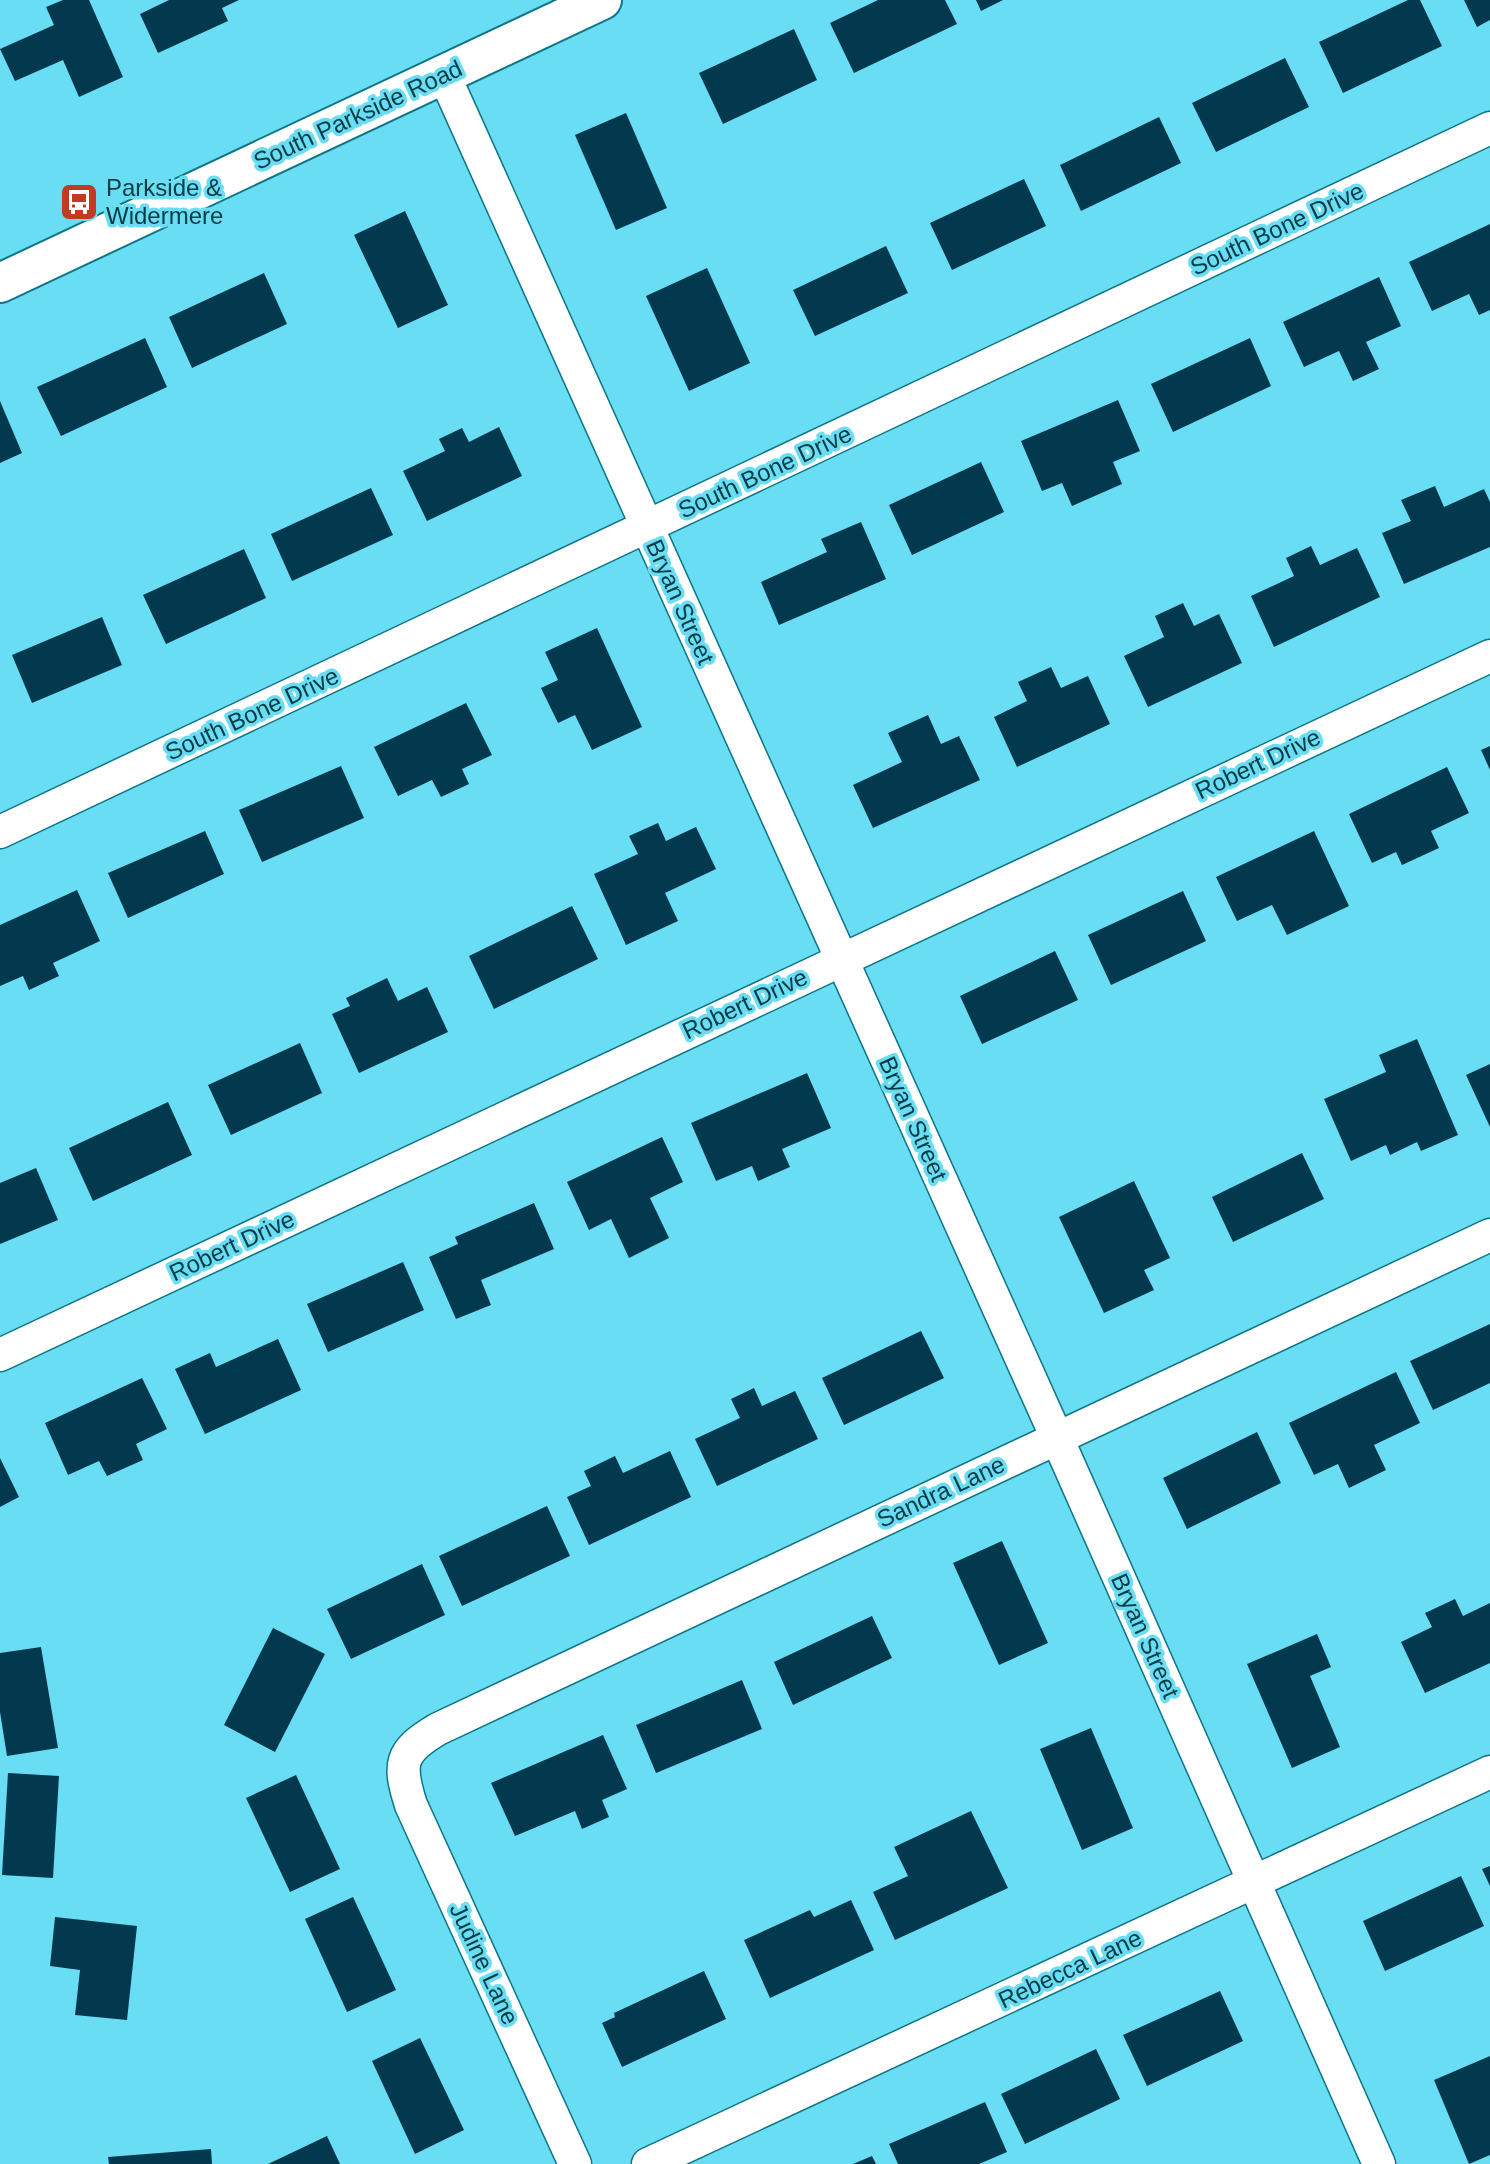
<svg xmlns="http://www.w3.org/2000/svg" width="1490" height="2164" font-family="Arial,sans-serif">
  <rect width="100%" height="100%" fill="#69ddf3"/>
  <g fill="#02394f">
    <path d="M63 0H89L123 77 79 97 63 60 15 81 0 49 54 25 46 7Z"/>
    <path d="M169 0H239L222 8 228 21 158 53 140 14Z"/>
    <path d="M878 0H945L957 24 854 73 830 23Z"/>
    <path d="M976 0H1003L981 11Z"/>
    <path d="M1408 0H1420L1442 46 1343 93 1319 42Z"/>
    <path d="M1464 0H1490V20L1477 27Z"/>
    <path d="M794 29 817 80 723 124 699 73Z"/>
    <path d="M1285 58 1309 107 1216 152 1192 103Z"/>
    <path d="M626 113 667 208 616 230 575 135Z"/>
    <path d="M1159 117 1181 163 1081 211 1060 165Z"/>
    <path d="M1024 179 1046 226 952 270 930 223Z"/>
    <path d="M405 211 448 305 398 328 354 235Z"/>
    <path d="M1490 224V310L1479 315 1469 294 1432 311 1409 262Z"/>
    <path d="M886 246 908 293 815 336 793 290Z"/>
    <path d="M707 268 750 363 689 391 646 296Z"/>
    <path d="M264 273 287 324 192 368 169 317Z"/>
    <path d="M1379 277 1401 326 1366 342 1379 369 1353 381 1339 351 1304 367 1283 322Z"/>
    <path d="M145 338 167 387 61 436 37 387Z"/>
    <path d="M1250 338 1271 386 1173 432 1151 384Z"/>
    <path d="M1118 400 1140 451 1113 462 1122 484 1072 506 1062 483 1042 491 1021 441Z"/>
    <path d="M0 401 22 453 0 463Z"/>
    <path d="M499 427 522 476 427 521 403 471 445 451 439 439 462 428 469 442Z"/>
    <path d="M981 462 1004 512 912 555 889 505Z"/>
    <path d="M1435 486 1444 507 1484 489 1490 502V547L1404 584 1382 533 1411 521 1401 500Z"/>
    <path d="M371 488 393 535 292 581 271 534Z"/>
    <path d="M861 522 886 579 779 625 761 582 827 552 821 539Z"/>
    <path d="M1311 546 1320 565 1357 548 1380 597 1274 647 1251 596 1294 576 1286 558Z"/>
    <path d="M244 549 266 598 166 644 143 595Z"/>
    <path d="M1183 603 1194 626 1219 614 1242 663 1148 707 1124 656 1164 637 1155 616Z"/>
    <path d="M102 617 122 665 32 703 12 655Z"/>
    <path d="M597 628 642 727 592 750 575 715 558 723 541 688 558 680 545 652Z"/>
    <path d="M1051 667 1061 688 1088 676 1110 724 1017 767 994 717 1027 701 1018 682Z"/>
    <path d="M466 703 492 755 462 769 469 784 441 797 432 780 398 796 374 747Z"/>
    <path d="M928 715 941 744 959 736 980 780 873 828 853 785 902 762 888 733Z"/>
    <path d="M1490 746V770L1481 750Z"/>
    <path d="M341 766 364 818 262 862 239 810Z"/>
    <path d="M1447 767 1469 813 1431 831 1439 848 1402 865 1396 852 1372 863 1349 814Z"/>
    <path d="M658 823 666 841 696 827 716 869 665 893 678 921 626 945 594 874 638 854 629 836Z"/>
    <path d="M205 831 224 874 128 918 108 873Z"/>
    <path d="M1314 831 1349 906 1287 935 1272 905 1237 921 1216 877Z"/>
    <path d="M77 890 100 941 53 963 59 976 29 990 23 976 0 986V925Z"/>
    <path d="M1183 891 1206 941 1111 985 1088 935Z"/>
    <path d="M572 906 598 959 494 1009 469 956Z"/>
    <path d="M1055 951 1078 1000 982 1044 960 996Z"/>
    <path d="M387 978 398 1001 427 987 448 1032 359 1073 332 1014 350 1006 346 998Z"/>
    <path d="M1417 1039 1458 1135 1421 1151 1417 1142 1390 1155 1386 1145 1351 1161 1324 1099 1386 1072 1379 1055Z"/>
    <path d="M300 1043 322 1093 231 1135 208 1085Z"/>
    <path d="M1490 1064V1127L1466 1075Z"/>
    <path d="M807 1073 831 1128 782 1149 790 1167 758 1181 752 1166 716 1181 691 1123Z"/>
    <path d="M168 1102 192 1155 93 1201 69 1148Z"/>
    <path d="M662 1137 683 1182 650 1198 669 1238 629 1258 611 1219 589 1230 567 1182Z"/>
    <path d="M1302 1153 1324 1199 1233 1242 1212 1197Z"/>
    <path d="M36 1168 58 1220 0 1244V1183Z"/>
    <path d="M1134 1181 1170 1258 1144 1270 1154 1290 1104 1313 1059 1217Z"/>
    <path d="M534 1203 554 1249 481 1280 491 1305 456 1319 429 1257 458 1244 455 1237Z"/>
    <path d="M403 1262 424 1310 328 1352 307 1304Z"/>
    <path d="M1490 1324V1383L1433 1410 1410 1361Z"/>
    <path d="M921 1331 944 1378 844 1425 822 1378Z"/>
    <path d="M278 1339 301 1390 205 1434 175 1369 210 1353 216 1367Z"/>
    <path d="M1396 1372 1420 1423 1374 1445 1386 1470 1349 1488 1338 1464 1314 1475 1289 1423Z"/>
    <path d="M142 1378 167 1429 136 1444 143 1460 107 1476 99 1461 68 1475 45 1423Z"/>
    <path d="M754 1388 762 1406 795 1391 818 1439 717 1486 695 1439 740 1418 731 1399Z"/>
    <path d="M1257 1432 1281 1483 1187 1529 1163 1478Z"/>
    <path d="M670 1451 691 1497 589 1545 567 1497 591 1486 584 1471 615 1456 623 1473Z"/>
    <path d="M0 1458 19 1497 0 1507Z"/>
    <path d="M547 1506 570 1556 462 1606 439 1556Z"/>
    <path d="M1002 1541 1048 1643 999 1665 953 1563Z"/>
    <path d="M422 1564 445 1615 351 1659 327 1609Z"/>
    <path d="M1455 1599 1463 1616 1490 1603V1663L1425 1693 1401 1642 1432 1627 1425 1613Z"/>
    <path d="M872 1616 892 1658 793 1705 774 1662Z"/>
    <path d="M273 1628 325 1654 275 1752 224 1725Z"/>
    <path d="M1317 1634 1331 1667 1310 1676 1340 1747 1292 1768 1247 1664Z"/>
    <path d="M41 1647 58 1748 7 1756 0 1712V1653Z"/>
    <path d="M742 1680 762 1729 656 1773 636 1725Z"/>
    <path d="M1091 1728 1133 1828 1082 1850 1040 1749Z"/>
    <path d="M603 1735 627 1789 602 1800 609 1817 582 1829 575 1811 515 1836 491 1783Z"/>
    <path d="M8 1773 59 1776 53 1878 2 1875Z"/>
    <path d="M296 1775 340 1869 290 1892 246 1798Z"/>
    <path d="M971 1811 1008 1888 895 1940 873 1892 908 1876 894 1847Z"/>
    <path d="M1490 1866V1886L1482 1869Z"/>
    <path d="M1461 1876 1484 1926 1385 1971 1363 1921Z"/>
    <path d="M353 1897 396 1990 347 2012 305 1919Z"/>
    <path d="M851 1900 874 1950 770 1998 744 1940 810 1910 814 1917Z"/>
    <path d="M55 1917 137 1926 127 2020 75 2015 80 1970 50 1966Z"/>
    <path d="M704 1971 726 2019 622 2067 602 2023 615 2017 614 2013Z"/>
    <path d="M1220 1991 1243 2041 1147 2086 1123 2035Z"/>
    <path d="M420 2038 464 2130 415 2154 372 2061Z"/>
    <path d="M1096 2049 1120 2099 1025 2144 1001 2094Z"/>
    <path d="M1490 2056V2155L1469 2164 1434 2080Z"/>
    <path d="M985 2102 1007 2152 979 2164H898L889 2144Z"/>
    <path d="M327 2136 340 2164H268Z"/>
    <path d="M211 2149 212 2164H109L108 2157Z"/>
    <path d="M872 2156 876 2164H853Z"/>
  </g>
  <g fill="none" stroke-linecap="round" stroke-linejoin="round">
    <defs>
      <g id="street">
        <path d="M444 75 1057 1438 1379 2164"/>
        <path d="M0 832 1490 128"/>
        <path d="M0 1355 1490 656"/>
        <path d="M575 2164 411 1805C398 1764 399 1752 438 1729L1490 1235"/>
        <path d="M648 2164 1490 1772"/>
      </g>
      <path id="secondary" d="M0 283 602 0"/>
    </defs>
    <use href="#street" stroke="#0e7585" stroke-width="35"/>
    <use href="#secondary" stroke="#0e7585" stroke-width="42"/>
    <use href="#street" stroke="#fff" stroke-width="32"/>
    <use href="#secondary" stroke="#fff" stroke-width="38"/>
  </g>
  <defs>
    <symbol id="bus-square" viewBox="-11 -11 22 22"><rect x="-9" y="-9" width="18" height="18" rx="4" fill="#c43921" stroke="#69ddf3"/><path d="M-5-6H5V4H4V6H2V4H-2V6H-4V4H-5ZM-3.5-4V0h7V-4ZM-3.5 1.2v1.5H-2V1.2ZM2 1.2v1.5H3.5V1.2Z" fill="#fff"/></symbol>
  </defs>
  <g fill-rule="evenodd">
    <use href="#bus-square" x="57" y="180" width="44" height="44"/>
  </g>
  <g text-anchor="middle" stroke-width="7" stroke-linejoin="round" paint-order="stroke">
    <g font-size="24" fill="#053c45" stroke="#69ddf3">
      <text transform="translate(358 115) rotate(-25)" y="8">South Parkside Road</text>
      <text transform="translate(1277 229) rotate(-25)" y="8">South Bone Drive</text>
      <text transform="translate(765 472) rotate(-25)" y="8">South Bone Drive</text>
      <text transform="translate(680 602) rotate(66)" y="8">Bryan Street</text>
      <text transform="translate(252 714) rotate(-25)" y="8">South Bone Drive</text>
      <text transform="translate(1258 764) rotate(-25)" y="8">Robert Drive</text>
      <text transform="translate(745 1004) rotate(-25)" y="8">Robert Drive</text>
      <text transform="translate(913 1119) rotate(66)" y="8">Bryan Street</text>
      <text transform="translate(232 1246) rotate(-25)" y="8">Robert Drive</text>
      <text transform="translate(941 1492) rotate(-25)" y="8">Sandra Lane</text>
      <text transform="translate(1145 1636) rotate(66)" y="8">Bryan Street</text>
      <text transform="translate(484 1964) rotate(65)" y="8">Judine Lane</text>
      <text transform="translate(1070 1969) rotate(-25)" y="8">Rebecca Lane</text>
    </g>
    <g font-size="24" fill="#053c45" stroke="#69ddf3" text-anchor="start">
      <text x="106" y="196">Parkside &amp;<tspan x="106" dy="28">Widermere</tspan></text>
    </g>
  </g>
</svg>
